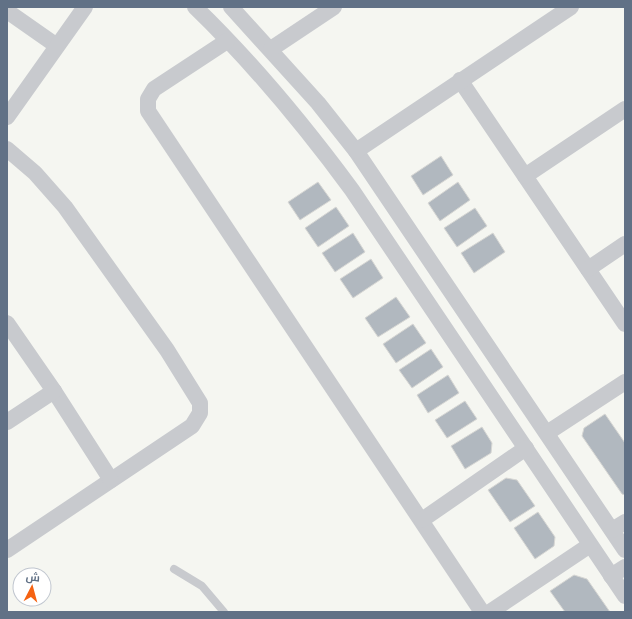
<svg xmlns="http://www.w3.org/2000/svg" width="632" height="619" font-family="'Sofia Sans Condensed',Cairo,sans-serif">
  <rect width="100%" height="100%" fill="#f5f6f1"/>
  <g fill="#b1b8bf" stroke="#d7d7d4">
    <path d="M441 156 453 175 423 195 411 176Z"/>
    <path d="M318 182 331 200 300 220 288 202Z"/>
    <path d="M458 182 470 200 440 221 428 203Z"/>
    <path d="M336 207 349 226 318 247 305 228Z"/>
    <path d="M475 208 487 226 457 247 444 228Z"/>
    <path d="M353 233 365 252 335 272 322 253Z"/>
    <path d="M493 233 505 252 474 273 461 253Z"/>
    <path d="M371 259 383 278 353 298 340 279Z"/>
    <path d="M396 297 410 317 378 337 365 318Z"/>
    <path d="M413 324 426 343 396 363 383 344Z"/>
    <path d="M431 349 443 367 412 388 399 370Z"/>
    <path d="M448 375 459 393 428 413 417 395Z"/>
    <path d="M465 401 477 419 447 438 435 420Z"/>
    <path d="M605 414 625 443V495L622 494 582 436 584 428Z"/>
    <path d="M482 427 492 443 491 453 465 469 451 446Z"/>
    <path d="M506 478 517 480 535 506 510 522 488 490Z"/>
    <path d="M538 512 555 537 554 546 535 559 514 528Z"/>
    <path d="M574 575 587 579 610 612H565L550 591Z"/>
  </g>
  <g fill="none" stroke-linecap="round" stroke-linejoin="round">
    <path stroke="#c8cace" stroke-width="8" d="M174 569 202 586 224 612"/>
    <g stroke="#c8cace" stroke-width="16">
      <path d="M195 7C253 63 304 125 352 190L625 596"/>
      <path d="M231 7 318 103 356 151 625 550"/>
      <path d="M7 11 57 46"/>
      <path d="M227 41 154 89 148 99V111L482 612"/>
      <path d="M271 49 334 7"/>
      <path d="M460 80 625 324"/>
      <path d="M7 117 85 7"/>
      <path d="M7 149 35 173 65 207 167 350 200 403V413L192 426 7 550"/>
      <path d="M356 151 571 7"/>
      <path d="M525 176 625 109"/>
      <path d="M588 269 625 244"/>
      <path d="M7 323 54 391 111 480"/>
      <path d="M7 422 54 391"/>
      <path d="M547 433 625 382"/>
      <path d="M422 520 526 448"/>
      <path d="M612 530 625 522"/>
      <path d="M611 576 625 567"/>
      <path d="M490 612 590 545"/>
    </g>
  </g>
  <rect width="632" height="619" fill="none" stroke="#617186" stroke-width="16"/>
  <g transform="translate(32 587) rotate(6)"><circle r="19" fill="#ffffff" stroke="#c0c6cf"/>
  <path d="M0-3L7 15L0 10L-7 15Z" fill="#f56212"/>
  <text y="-6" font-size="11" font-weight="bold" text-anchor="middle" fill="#617186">ش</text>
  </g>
</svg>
